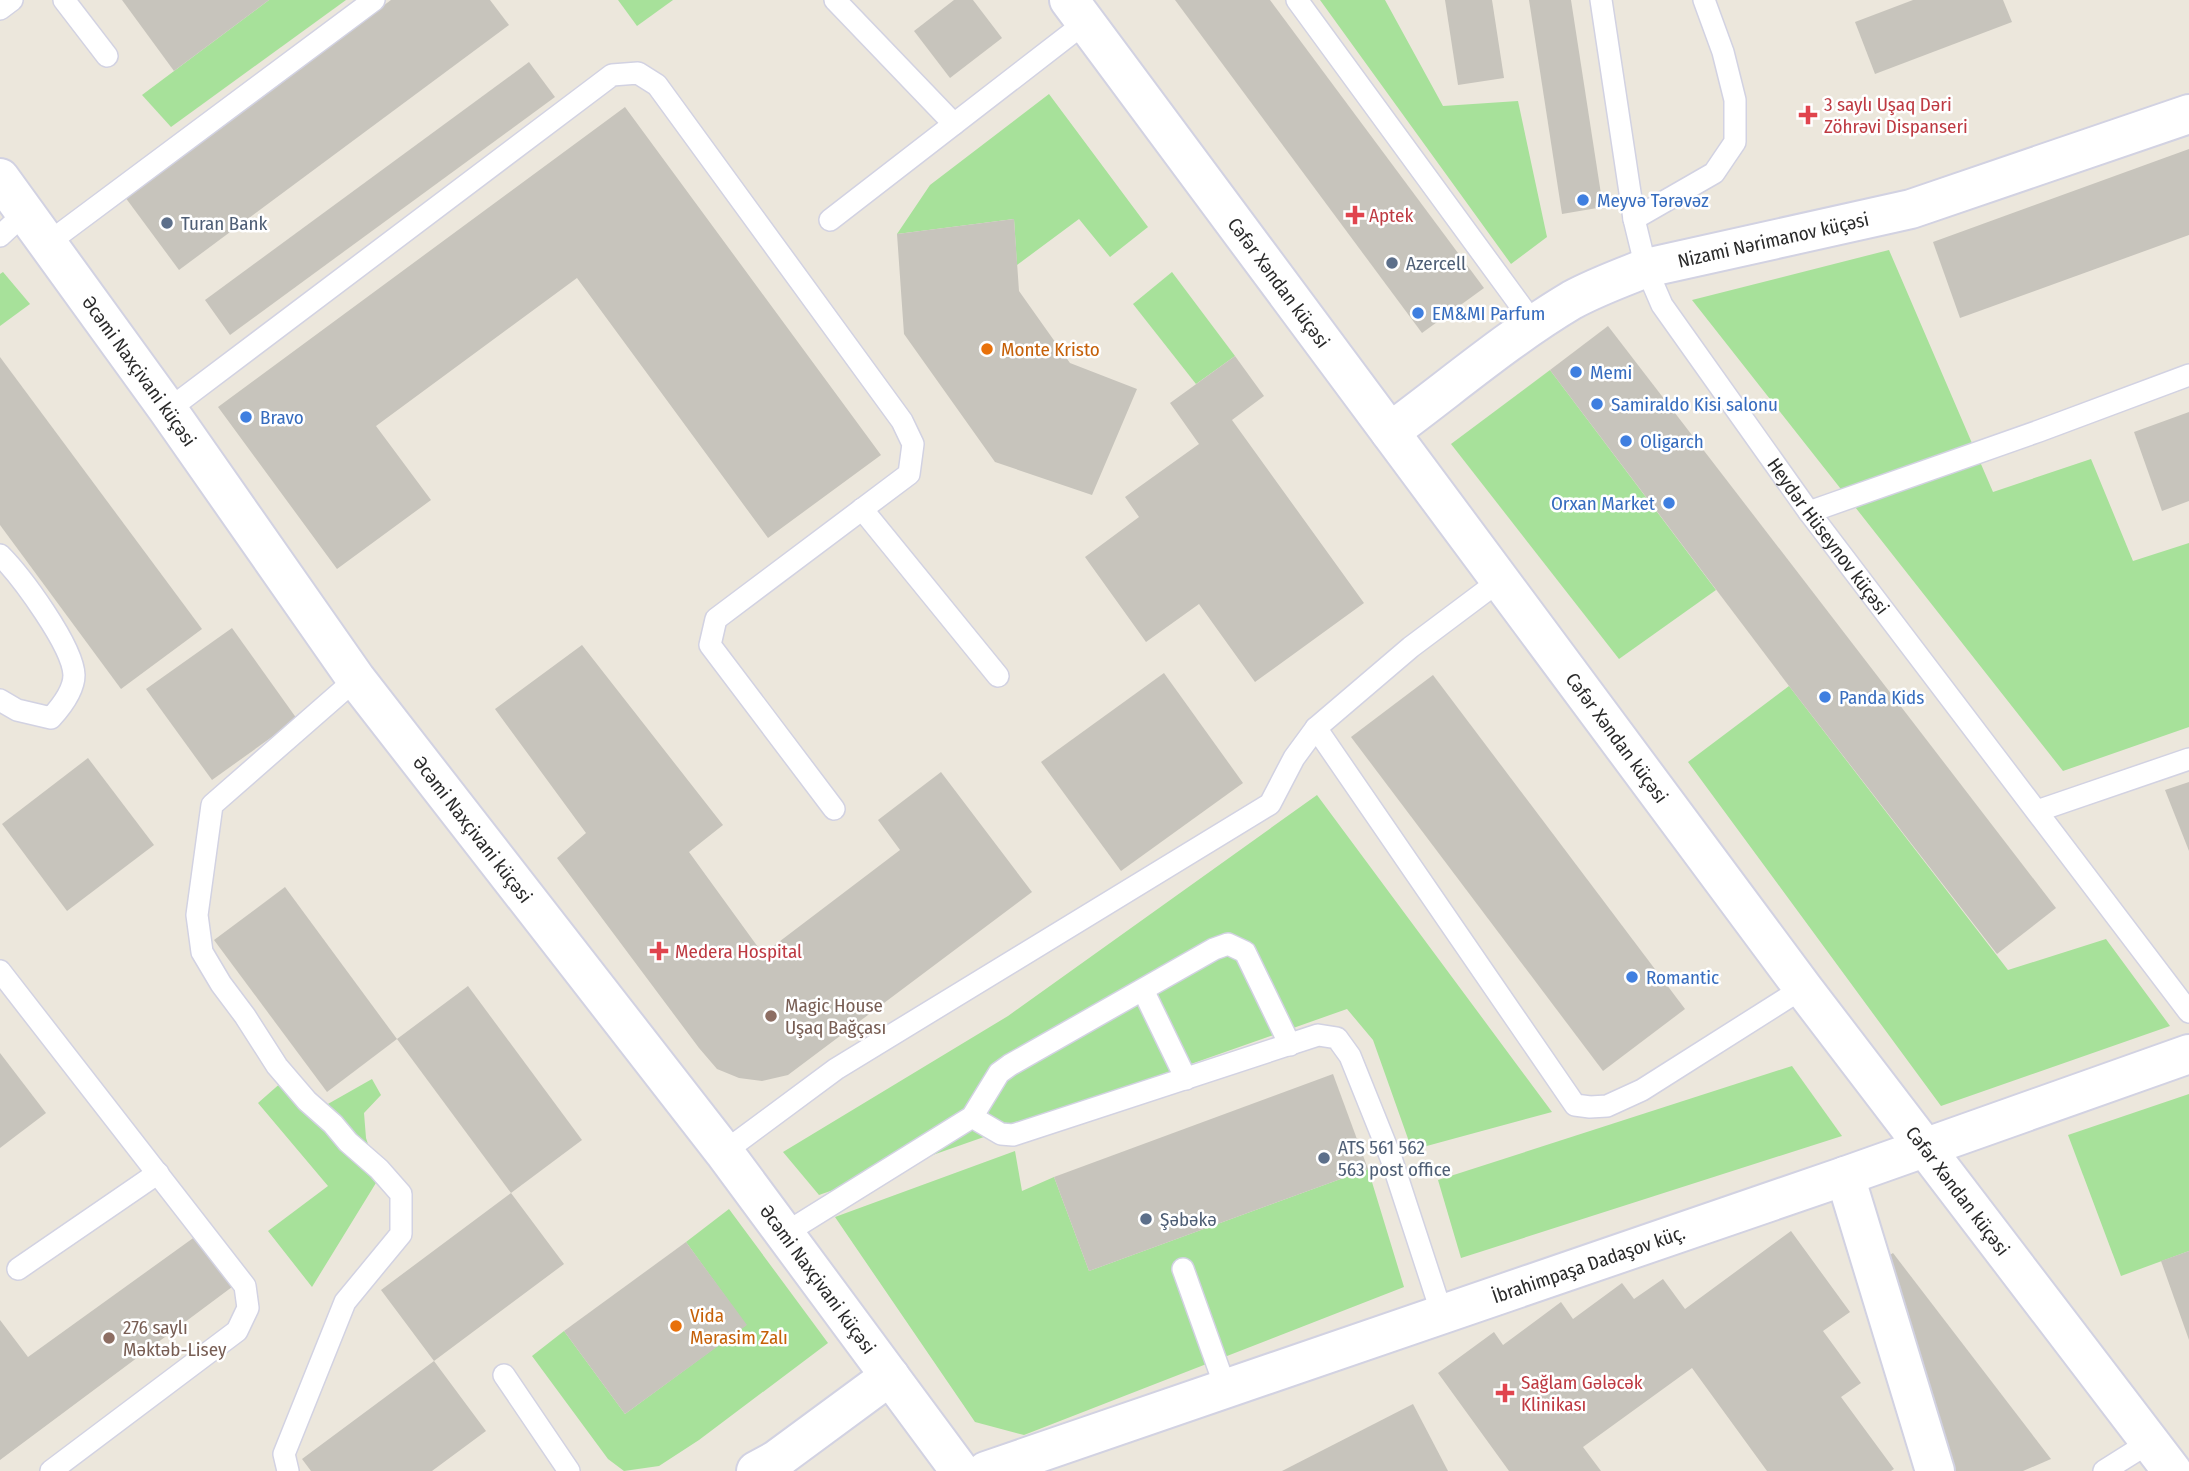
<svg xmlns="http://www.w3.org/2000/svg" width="2189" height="1471" font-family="'Fira Sans Condensed',sans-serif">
  <rect width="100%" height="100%" fill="#ece7dc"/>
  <g fill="#a7e19a">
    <path d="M269 0H346L171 127 142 95Z"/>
    <path d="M618 0H673L637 26Z"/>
    <path d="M1320 0H1385L1443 106 1518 101 1547 237 1511 264Z"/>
    <path d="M1049 94 1148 227 1110 257 1079 219 1017 265 1014 219 897 234 930 185Z"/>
    <path d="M1889 250 1993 492 2091 459 2133 561 2189 543V727L2063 771 1692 300Z"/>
    <path d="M3 272 30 304 0 326V274Z"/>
    <path d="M1172 272 1235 356 1196 384 1133 304Z"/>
    <path d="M1550 370 1716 590 1619 659 1451 444Z"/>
    <path d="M1789 686 2008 970 2106 939 2170 1026 1941 1106 1688 762Z"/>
    <path d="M1317 795 1552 1112 1412 1150 1373 1040 1347 1009 819 1195 783 1152 1008 1016Z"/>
    <path d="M1792 1066 1842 1136 1461 1258 1438 1180Z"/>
    <path d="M372 1079 381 1095 364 1113 366 1138 379 1178 312 1287 268 1231 328 1186 258 1103 283 1081 312 1113Z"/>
    <path d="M2189 1094V1251L2121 1276 2068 1135Z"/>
    <path d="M1015 1151 1022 1191 1054 1177 1089 1271 1368 1169 1404 1287 1024 1435 975 1422 835 1217Z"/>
    <path d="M729 1209 828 1343 699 1440 659 1466 624 1471 608 1459 532 1356 564 1331 625 1414 746 1325 686 1242Z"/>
  </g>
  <g fill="#c7c4bc">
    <path d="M122 0H269L174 71Z"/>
    <path d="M391 0H490L509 25 179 270 125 197Z"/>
    <path d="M954 0H973L1002 38 950 78 914 31Z"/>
    <path d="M1175 0H1270L1484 288 1422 333Z"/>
    <path d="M1445 0H1492L1504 78 1458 85Z"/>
    <path d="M1529 0H1571L1603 207 1562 214Z"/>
    <path d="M1913 0H2003L2012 22 1875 74 1855 22Z"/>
    <path d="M529 62 555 97 230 335 205 300Z"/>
    <path d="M625 107 881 455 768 538 577 278 376 426 431 500 337 569 218 407Z"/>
    <path d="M2189 149V235L1960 318 1933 242Z"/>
    <path d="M1014 219 1019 291 1070 363 1137 389 1092 495 995 462 904 334 897 234Z"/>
    <path d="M1608 326 2056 908 1997 954 1789 686 1550 370Z"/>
    <path d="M1235 356 1264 396 1232 420 1364 603 1255 682 1199 604 1146 642 1085 557 1139 517 1125 497 1199 444 1170 403Z"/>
    <path d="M0 357 202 629 121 689 0 525Z"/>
    <path d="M2189 412V501L2162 511 2134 432Z"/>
    <path d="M232 628 297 719 212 780 146 689Z"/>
    <path d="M582 645 723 825 689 852 763 954 900 850 878 820 941 772 1032 892 788 1075 762 1081 739 1078 717 1069 699 1048 557 858 586 833 495 709Z"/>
    <path d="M1164 673 1243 783 1121 871 1041 762Z"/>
    <path d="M1433 675 1685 1009 1603 1071 1351 737Z"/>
    <path d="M88 758 154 845 67 911 2 824Z"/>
    <path d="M2189 782V851L2165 790Z"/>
    <path d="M285 887 397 1039 327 1092 214 940Z"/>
    <path d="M468 986 582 1140 511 1193 397 1039Z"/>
    <path d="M0 1053 46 1113 0 1148Z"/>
    <path d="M1333 1074 1368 1169 1089 1271 1054 1177Z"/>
    <path d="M511 1193 564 1264 434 1361 486 1431 432 1471H311L302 1459 434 1361 381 1290Z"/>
    <path d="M1791 1231 1850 1312 1823 1331 1861 1383 1841 1397 1894 1469 1891 1471H1767L1692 1368 1583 1447 1601 1471H1509L1438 1373 1494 1332 1503 1345 1561 1302 1573 1319 1622 1283 1634 1299 1663 1279 1685 1309Z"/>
    <path d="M196 1236 232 1287 0 1460V1320L28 1357Z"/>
    <path d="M686 1242 747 1325 625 1414 564 1331Z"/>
    <path d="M2189 1251V1340L2161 1261Z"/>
    <path d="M1893 1253 2051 1459 2023 1471H1947L1876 1264Z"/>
    <path d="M1413 1404 1448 1471H1282Z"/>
  </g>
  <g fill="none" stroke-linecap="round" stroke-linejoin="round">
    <defs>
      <g id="lane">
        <path d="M64 0 107 56"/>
        <path d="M835 0 954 124"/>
        <path d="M1297 0 1534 324"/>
        <path id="s1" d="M1601 0 1634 219 1646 268 1662 305 1809 512 2189 1012"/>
        <path d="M0 9 12 0"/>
        <path d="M1634 219 1714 173 1735 142V100L1723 52 1704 0"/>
        <path d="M830 220 1086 22"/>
        <path d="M0 236 26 212"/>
        <path d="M48 243 374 0"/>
        <path d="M168 410 612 75 638 73 657 85 902 421 913 444 909 474 716 619 710 645 834 809"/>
        <path d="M862 509 998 676"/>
        <path d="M1809 512 2039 431 2189 375"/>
        <path d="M0 555C21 576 73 646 74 675 74 691 61 707 51 718L17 710 0 700"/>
        <path d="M1316 728 1575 1105 1590 1107 1607 1106 1642 1090 1803 988"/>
        <path d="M2037 811 2189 759"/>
        <path d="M0 971 245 1286 248 1308 237 1331 51 1471"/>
        <path d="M1143 990 1186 1079"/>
        <path d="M972 1117 1001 1134 1013 1135 1318 1035 1337 1038 1350 1056 1391 1158 1442 1314"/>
        <path d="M724 1152 836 1069 1270 804 1294 758 1316 728 1411 647 1499 581"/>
        <path d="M784 1234 972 1117 999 1073 1010 1065 1214 949 1228 944 1245 952 1290 1045"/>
        <path d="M18 1269 158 1173"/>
        <path d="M1183 1269 1226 1389"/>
        <path d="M504 1375 569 1471"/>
        <path d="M288 1471 284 1454 345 1302 401 1234V1194L379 1169 348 1142 333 1124 307 1101 277 1066 245 1016 221 984 202 952 197 915 212 805 356 679"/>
        <path d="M2104 1471 2150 1442"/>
      </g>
      <g id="street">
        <path id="s2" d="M1390 432C1450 388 1508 338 1572 300 1596 287 1621 278 1646 268L1911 209 2189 114"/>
        <path d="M1845 1176 1935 1471"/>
        <path d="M756 1471 776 1460 890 1376"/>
      </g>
      <g id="secondary">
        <path id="s3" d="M1069 0 1803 988 2172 1471"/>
        <path id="s4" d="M0 178 168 410 356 679 724 1152 960 1471"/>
        <path id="s5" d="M986 1471 1845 1176 2189 1054"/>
      </g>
    </defs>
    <use href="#lane" stroke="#d2d2e2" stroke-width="24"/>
    <use href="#street" stroke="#d2d2e2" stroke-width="42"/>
    <use href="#secondary" stroke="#d2d2e2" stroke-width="42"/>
    <use href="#lane" stroke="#fff" stroke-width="21"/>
    <use href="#street" stroke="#fff" stroke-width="38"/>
    <use href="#secondary" stroke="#fff" stroke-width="38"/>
  </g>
  <g fill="#e0444e" stroke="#fff" stroke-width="2.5">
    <path d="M1804.5 104.5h7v7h7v7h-7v7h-7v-7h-7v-7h7z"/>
    <path d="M1351.5 204.5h7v7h7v7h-7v7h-7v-7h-7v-7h7z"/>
    <path d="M655.5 940.5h7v7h7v7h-7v7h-7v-7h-7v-7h7z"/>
    <path d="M1501.5 1382.5h7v7h7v7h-7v7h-7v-7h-7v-7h7z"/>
  </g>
  <g fill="#3f7fe0" stroke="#fff" stroke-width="2.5">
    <circle cx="1583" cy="200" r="7"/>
    <circle cx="1418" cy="313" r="7"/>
    <circle cx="1576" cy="372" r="7"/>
    <circle cx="1597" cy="404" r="7"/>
    <circle cx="246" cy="417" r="7"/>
    <circle cx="1626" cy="441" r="7"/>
    <circle cx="1669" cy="503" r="7"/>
    <circle cx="1825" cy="697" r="7"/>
    <circle cx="1632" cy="977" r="7"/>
  </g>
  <g fill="#5c6f8a" stroke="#fff" stroke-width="2.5">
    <circle cx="167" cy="223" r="7"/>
    <circle cx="1392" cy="263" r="7"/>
    <circle cx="1324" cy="1158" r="7"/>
    <circle cx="1146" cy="1219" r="7"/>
  </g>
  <g fill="#e8710a" stroke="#fff" stroke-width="2.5">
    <circle cx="987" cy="349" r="7"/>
    <circle cx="676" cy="1326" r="7"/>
  </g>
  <g fill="#8d6e63" stroke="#fff" stroke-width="2.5">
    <circle cx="771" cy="1016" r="7"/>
    <circle cx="109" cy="1338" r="7"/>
  </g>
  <g text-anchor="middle" stroke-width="5" stroke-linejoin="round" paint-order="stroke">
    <g font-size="19" fill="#be3a42" stroke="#fff" text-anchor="start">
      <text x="1824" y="111">3 saylı Uşaq Dəri<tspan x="1824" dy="22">Zöhrəvi Dispanseri</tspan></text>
      <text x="1369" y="222">Aptek</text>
      <text x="675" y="958">Medera Hospital</text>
      <text x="1521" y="1389">Sağlam Gələcək<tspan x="1521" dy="22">Klinikası</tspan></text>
    </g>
    <g font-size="19" fill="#366cbe" stroke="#fff" text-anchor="start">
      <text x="1597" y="207">Meyvə Tərəvəz</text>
      <text x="1432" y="320">EM&amp;MI Parfum</text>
      <text x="1590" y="379">Memi</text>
      <text x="1611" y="411">Samiraldo Kisi salonu</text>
      <text x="260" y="424">Bravo</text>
      <text x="1640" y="448">Oligarch</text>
      <text x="1655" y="510" text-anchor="end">Orxan Market</text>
      <text x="1839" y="704">Panda Kids</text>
      <text x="1646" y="984">Romantic</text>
    </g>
    <g font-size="19" fill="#4e5e75" stroke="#fff" text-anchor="start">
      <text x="181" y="230">Turan Bank</text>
      <text x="1406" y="270">Azercell</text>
      <text x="1338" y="1154">ATS 561 562<tspan x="1338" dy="22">563 post office</tspan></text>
      <text x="1160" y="1226">Şəbəkə</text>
    </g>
    <g font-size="19" fill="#2a2a2a" stroke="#fff">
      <text dy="7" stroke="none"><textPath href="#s2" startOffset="436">Nizami Nərimanov küçəsi</textPath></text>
      <text dy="7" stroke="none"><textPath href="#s3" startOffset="352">Cəfər Xəndan küçəsi</textPath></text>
      <text dy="7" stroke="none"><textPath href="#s4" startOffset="238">Əcəmi Naxçivani küçəsi</textPath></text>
      <text dy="7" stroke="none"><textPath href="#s1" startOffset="597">Heydər Hüseynov küçəsi</textPath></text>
      <text dy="7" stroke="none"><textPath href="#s3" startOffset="919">Cəfər Xəndan küçəsi</textPath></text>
      <text dy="7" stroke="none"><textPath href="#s4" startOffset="805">Əcəmi Naxçivani küçəsi</textPath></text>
      <text dy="7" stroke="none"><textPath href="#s3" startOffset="1486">Cəfər Xəndan küçəsi</textPath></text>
      <text dy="7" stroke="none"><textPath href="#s5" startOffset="637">İbrahimpaşa Dadaşov küç.</textPath></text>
      <text dy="7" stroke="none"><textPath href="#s4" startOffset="1372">Əcəmi Naxçivani küçəsi</textPath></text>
    </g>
    <g font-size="19" fill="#c56008" stroke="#fff" text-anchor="start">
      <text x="1001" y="356">Monte Kristo</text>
      <text x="690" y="1322">Vida<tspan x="690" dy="22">Mərasim Zalı</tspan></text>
    </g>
    <g font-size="19" fill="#785e54" stroke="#fff" text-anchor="start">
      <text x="785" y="1012">Magic House<tspan x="785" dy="22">Uşaq Bağçası</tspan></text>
      <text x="123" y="1334">276 saylı<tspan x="123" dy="22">Məktəb-Lisey</tspan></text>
    </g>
  </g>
</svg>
